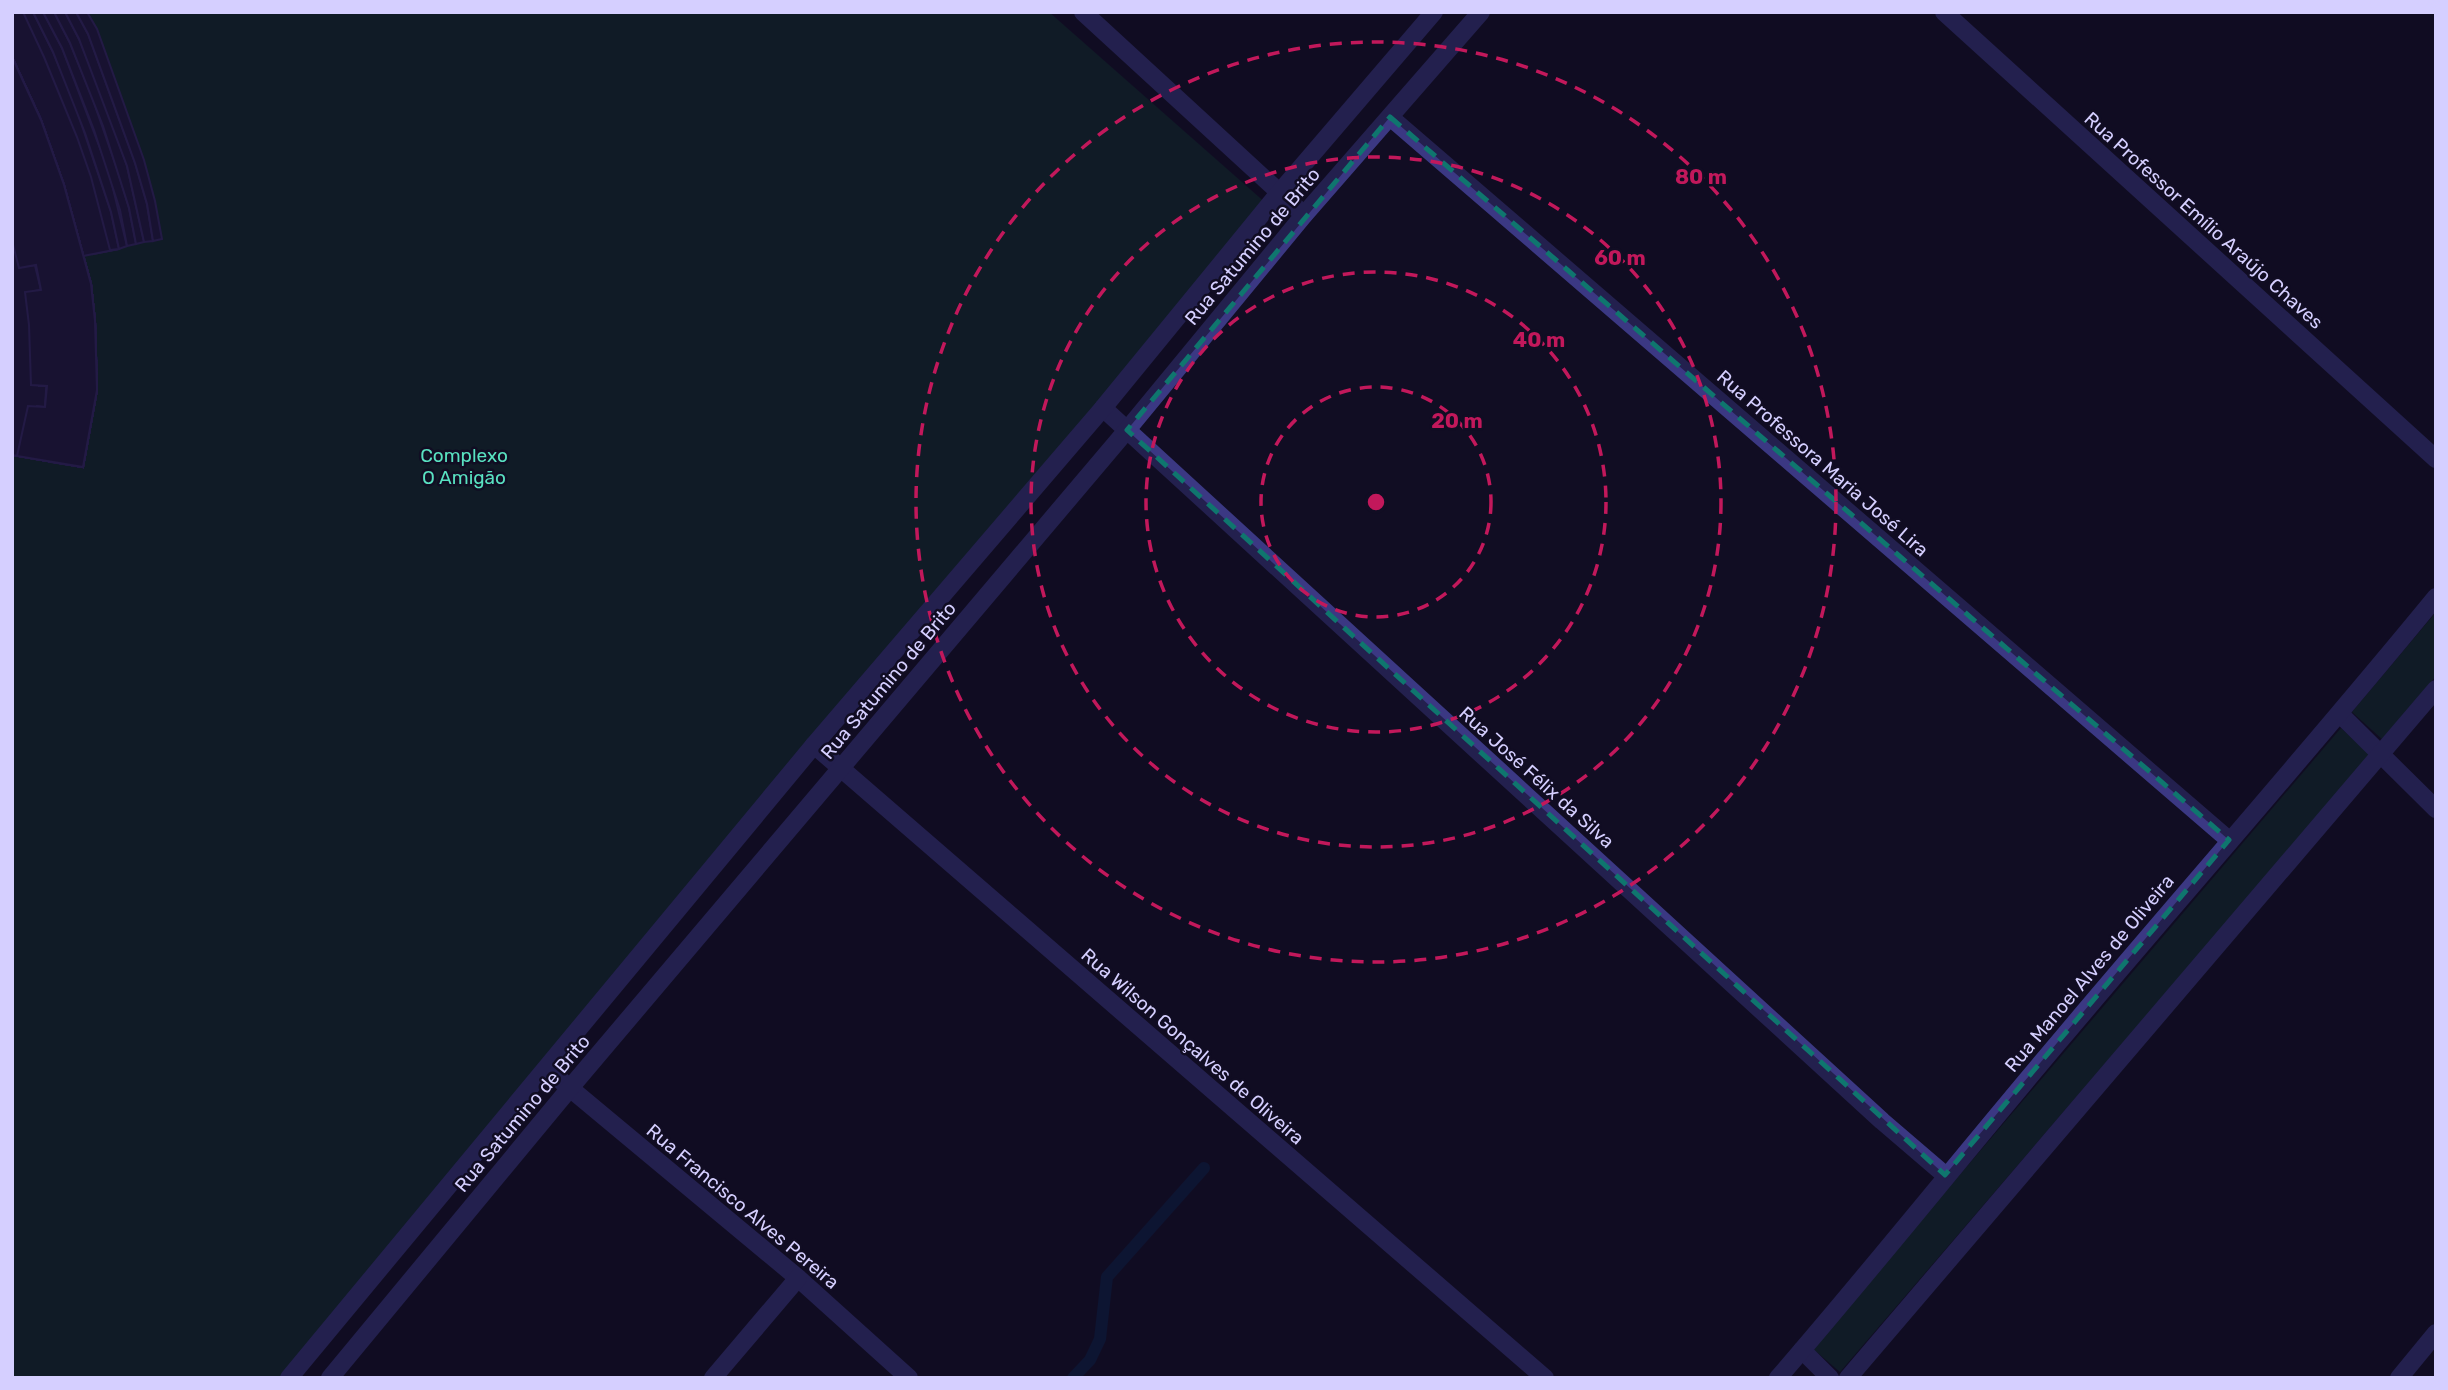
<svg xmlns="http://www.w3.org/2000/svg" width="2448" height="1390" font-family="Rubik,sans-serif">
  <rect width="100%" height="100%" fill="#110d23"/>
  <g fill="#102d2c">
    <path d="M12 12H1049L1268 205 292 1378H12Z"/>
    <path d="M2436 612V676L2382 739 2352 712Z"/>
    <path d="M2341 728 2370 755 1840 1372 1812 1348Z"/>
  </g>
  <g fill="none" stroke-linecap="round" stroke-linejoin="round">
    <path stroke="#0b1f45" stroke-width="12" d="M1073 1378 1090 1360 1100 1339 1107 1277 1204 1168"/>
  </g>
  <g fill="#221944" stroke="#3a2b70" stroke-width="2">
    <path d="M12 12H33L53 52 99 174 111 212 119 249 101 252 82 180 58 113Z"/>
    <path d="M12 12H33L53 52 99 174 111 212 119 249 93 254 84 218 50 116 12 34Z"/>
    <path d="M12 12H33L53 52 99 174 111 212 119 249 83 256 64 185 41 120 12 57Z"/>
    <path d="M23 12H33L53 52 75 105 111 212 119 249 110 250 91 177 77 137 44 57Z"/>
    <path d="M33 12H43L62 48 109 172 127 246 119 249 111 212 85 133 53 52Z"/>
    <path d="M43 12H54L70 43 92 97 117 169 129 208 136 244 127 246 120 210 94 130 62 48Z"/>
    <path d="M54 12H65L79 39 101 94 127 166 144 242 136 244 129 208 103 126 70 43Z"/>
    <path d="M65 12H76L88 34 135 163 147 204 153 241 144 242 127 166 79 39Z"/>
    <path d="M76 12H87L97 29 144 160 155 201 162 239 153 241 147 204 135 163 88 34Z"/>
    <path d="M12 57 41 120 64 185 91 284 95 321 97 390 83 467 12 455Z"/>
    <path d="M12 57 41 120 64 185 91 284 95 321 97 390 83 467 58 463 72 388 71 322 66 287 51 226 12 118Z"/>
    <path d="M12 57 41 120 64 185 91 284 95 321 97 390 83 467 50 462 64 388 62 323 58 288 43 228 12 139Z"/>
    <path d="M12 57 41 120 64 185 91 284 95 321 97 390 83 467 12 455V441L23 385V357L17 293 12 273Z"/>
    <path d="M12 57 41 120 64 185 91 284 95 321 97 390 83 467 66 464 80 389 81 357 74 286 48 190 12 98Z"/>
    <path d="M12 57 41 120 64 185 91 284 95 321 97 390 83 467 12 455Z"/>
    <path d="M12 57 41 120 64 185 91 284 95 321 97 390 83 467 12 455 15 357 12 321Z"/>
    <path d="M12 57 41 120 64 185 91 284 95 321 97 390 83 467 12 455Z"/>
    <path d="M12 57 41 120 64 185 91 284 95 321 97 390 83 467 12 455Z"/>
    <path d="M12 57 41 120 64 185 91 284 95 321 97 390 83 467 12 455Z"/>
    <path d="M12 57 41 120 64 185 91 284 95 321 97 390 83 467 74 466 89 389 87 322 82 284 56 188 33 123 12 77Z"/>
    <path d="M12 57 41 120 64 185 91 284 95 321 97 390 83 467 42 460 56 387 54 323 44 263 12 163Z"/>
    <path d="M12 57 41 120 64 185 91 284 95 321 97 390 83 467 12 455Z"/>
    <path d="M12 57 41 120 64 185 91 284 95 321 97 390 83 467 12 455Z"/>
    <path d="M12 57 41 120 64 185 91 284 95 321 97 390 83 467 12 455Z"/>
    <path d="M12 57 41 120 64 185 91 284 95 321 97 390 83 467 12 455Z"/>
    <path d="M12 57 41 120 64 185 91 284 95 321 97 390 83 467 12 455Z"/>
    <path d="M12 57 41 120 64 185 91 284 95 321 97 390 83 467 12 455Z"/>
    <path d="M12 57 41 120 64 185 91 284 95 321 97 390 83 467 34 459 45 407 48 358 41 290 27 233 12 188Z"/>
    <path d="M12 57 41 120 64 185 91 284 95 321 97 390 83 467 25 457 37 406 45 407 47 386H39L38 324 33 291 41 290 36 265 28 266 12 214Z"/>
    <path d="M12 57 41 120 64 185 91 284 95 321 97 390 83 467 17 456 28 406 45 407 47 386 31 385 29 325 25 292 41 290 36 265 19 268 12 241Z"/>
  </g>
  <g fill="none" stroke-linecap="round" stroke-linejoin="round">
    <g stroke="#3b3883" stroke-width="18">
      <path d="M1083 12 1304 215"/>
      <path d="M1944 12 2436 459"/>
      <path d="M1390 117 2229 840"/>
      <path d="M1103 408 1882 1121 1945 1175"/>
      <path d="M2340 714 2436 809"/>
      <path d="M814 745 1545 1378"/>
      <path d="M547 1069 798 1278 909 1378"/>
      <path d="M1802 1350 1830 1378"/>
      <path d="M289 1378 814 745 1103 408 1279 193 1434 12"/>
      <path d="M330 1378 570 1088 1127 430 1304 215 1481 12"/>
      <path d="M713 1378 798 1278"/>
      <path d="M1778 1378C1875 1266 1967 1150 2063 1037 2187 890 2314 746 2436 597"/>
      <path d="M1848 1378 2436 689"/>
      <path d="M2399 1378 2436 1333"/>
    </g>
  </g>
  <path d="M0 0H2448V1390H0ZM1390 117 2229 840 1945 1175 1127 430Z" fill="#110d23" fill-opacity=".55" fill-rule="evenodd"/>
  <path fill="none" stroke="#0f766e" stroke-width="5" stroke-dasharray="14 9" stroke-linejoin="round" d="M1390 117 2229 840 1945 1175 1127 430Z"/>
  <g fill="none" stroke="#c2185b" stroke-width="3.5" stroke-dasharray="12 9">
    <circle cx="1376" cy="502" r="115"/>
    <circle cx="1376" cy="502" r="230"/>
    <circle cx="1376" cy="502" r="345"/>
    <circle cx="1376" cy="502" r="460"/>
  </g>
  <g text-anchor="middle" stroke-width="5" stroke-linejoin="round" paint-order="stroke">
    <g font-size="19" fill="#d5cfff" stroke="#110d23">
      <text transform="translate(2204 220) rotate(42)" y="7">Rua Professor Emílio Araújo Chaves</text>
      <text transform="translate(1252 246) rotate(-50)" y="7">Rua Satumino de Brito</text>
      <text transform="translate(1823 463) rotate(41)" y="7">Rua Professora Maria José Lira</text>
      <text transform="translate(888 680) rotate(-50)" y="7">Rua Satumino de Brito</text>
      <text transform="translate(1537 777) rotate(42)" y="7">Rua José Félix da Silva</text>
      <text transform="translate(2089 973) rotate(-50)" y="7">Rua Manoel Alves de Oliveira</text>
      <text transform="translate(1193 1046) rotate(41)" y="7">Rua Wilson Gonçalves de Oliveira</text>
      <text transform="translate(522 1113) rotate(-50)" y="7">Rua Satumino de Brito</text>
      <text transform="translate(743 1206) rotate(40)" y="7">Rua Francisco Alves Pereira</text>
    </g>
    <g font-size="19" fill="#59e1c1" stroke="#110d23">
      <text x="464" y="462">Complexo<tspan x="464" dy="22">O Amigão</tspan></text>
    </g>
  </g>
  <circle cx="1376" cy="502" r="10" fill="#c2185b" stroke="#110d23" stroke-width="3.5"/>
  <g font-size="21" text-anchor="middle" font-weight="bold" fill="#c2185b" stroke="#110d23" stroke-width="5" stroke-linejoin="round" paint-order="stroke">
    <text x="1701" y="184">80 m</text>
    <text x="1620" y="265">60 m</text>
    <text x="1539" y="347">40 m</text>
    <text x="1457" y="428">20 m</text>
  </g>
  <rect width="2448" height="1390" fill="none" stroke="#d5cfff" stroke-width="28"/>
</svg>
